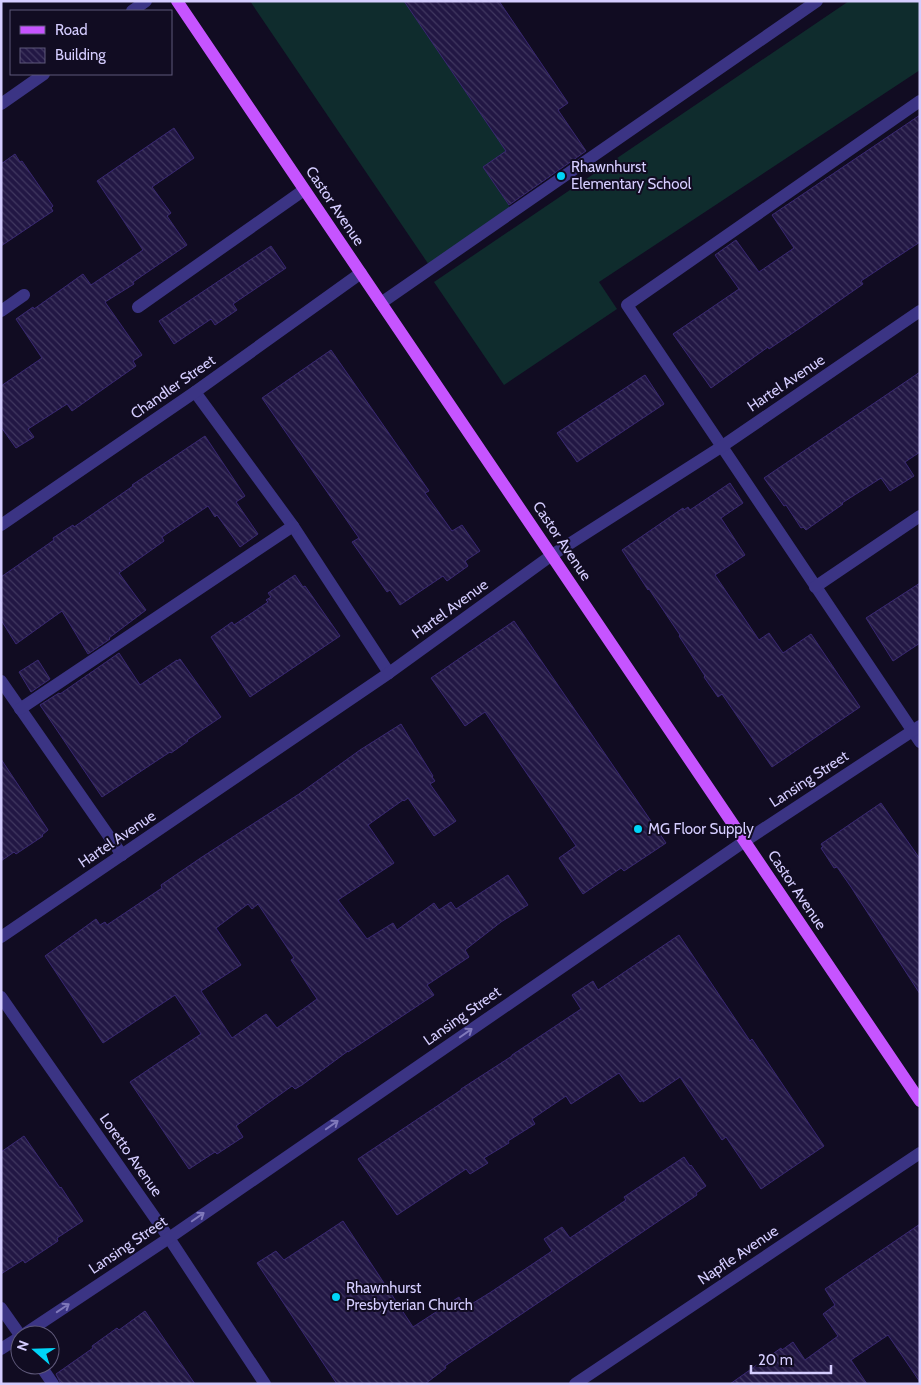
<svg xmlns="http://www.w3.org/2000/svg" width="921" height="1385" font-family="Cabin,sans-serif">
  <defs>
    <pattern id="building-back-hatch" width="6" height="6" patternUnits="userSpaceOnUse" patternTransform="scale(1.25)"><rect width="6" height="6" fill="#221744"/><path d="M-1 5l2 2M0 0l6 6M5-1l2 2" fill="none" stroke="#413860"/></pattern>
  </defs>
  <rect width="100%" height="100%" fill="#110c22"/>
  <g fill="#0f2c2d">
    <path d="M250 1H404L506 151 483 167 509 205 510 210 429 265Z"/>
    <path d="M849 1H920V70L599 282 617 309 504 385 434 282Z"/>
  </g>
  <g fill="url(#building-back-hatch)" stroke="#392872" fill-rule="evenodd">
    <path d="M404 1H499L568 103 558 110 586 151 509 205 483 167 506 151Z"/>
    <path d="M920 115V242L861 281 863 284 806 324 769 349 768 347 711 388 673 334 739 289 715 255 736 240 759 272 794 248 772 215Z"/>
    <path d="M174 128 194 158 152 187 171 213 167 216 187 245 133 282 134 284 105 302 142 355 133 361 136 366 72 411 67 404 28 429 34 437 16 448 1 427V386L42 358 16 319 33 307 34 309 83 274 91 285 143 250 97 181Z"/>
    <path d="M15 154 20 162 22 161 53 206 51 208 53 211 1 246V164Z"/>
    <path d="M271 246 286 268 233 304 237 310 215 325 211 319 174 344 159 321Z"/>
    <path d="M331 350 429 491 425 493 452 531 462 525 480 551 465 561 468 566 447 581 443 576 400 605 390 590 387 592 352 542 359 538 262 398Z"/>
    <path d="M920 372V452L905 462 914 476 890 491 881 478 842 503 843 504 806 530 803 527 801 528 786 505 784 506 764 478Z"/>
    <path d="M645 375 664 404 577 462 557 433Z"/>
    <path d="M205 436 245 496 236 502 258 534 240 547 217 515 215 517 208 506 162 537 164 541 119 573 146 610 109 638 110 639 88 654 62 611 16 644 1 620V577L54 540 53 538 73 525 74 527 133 486 132 485Z"/>
    <path d="M730 483 743 503 721 518 745 555 715 575 759 640 769 633 783 653 811 634 860 707 772 767 722 694 718 697 704 677 705 676 679 636 680 635 649 589 648 590 622 550 683 508 684 510 688 507 690 510Z"/>
    <path d="M295 575 303 587 305 586 340 636 250 697 211 637 232 622 234 625 268 602 266 600 271 597 268 593Z"/>
    <path d="M920 583V643L893 661 866 618Z"/>
    <path d="M514 621 666 843 624 871 621 868 583 894 559 858 576 846 485 712 465 726 431 678Z"/>
    <path d="M119 653 140 685 177 660V661L180 659 221 717 187 740 188 741 171 753 170 752 102 797 40 705 59 693 60 694Z"/>
    <path d="M38 660 50 679 31 692 19 672Z"/>
    <path d="M401 724 433 776 432 777 435 781 430 784 456 821 434 836 408 798 404 801 403 800 368 825 394 863 338 900 367 939 393 923 397 930 434 903 439 910 451 902 456 909 508 875 528 905 501 922 465 950 469 957 427 985 434 995 348 1052V1051L302 1085 295 1089 292 1086 236 1126 243 1137 217 1154 215 1152 189 1169 130 1082 201 1034 175 995 103 1043 45 956 96 919 100 925 105 922 107 925 162 888 161 885 202 857 299 794 360 750ZM248 904 252 909 258 904 294 958 291 960 317 999 277 1028 266 1014 232 1038 201 991 241 965 216 928Z"/>
    <path d="M1 759 48 830 42 835 43 836 16 854 14 852 1 861Z"/>
    <path d="M881 803 920 859V994L851 887 837 867 834 868 821 848 823 847 821 844Z"/>
    <path d="M679 935 750 1041 752 1039 824 1146 761 1189 726 1137 722 1140 680 1077 643 1102V1100L640 1102 619 1073 571 1104 566 1096 532 1119 535 1124 508 1141 509 1143 484 1158 488 1163 470 1174 466 1169 397 1215 358 1159 461 1090V1089L512 1056V1055L581 1009 572 995 593 981 598 990Z"/>
    <path d="M24 1136 60 1188 61 1187 83 1221 57 1238 58 1241 25 1263 23 1260 1 1274V1152Z"/>
    <path d="M684 1157 690 1166 691 1165 706 1186 696 1193 697 1195 445 1366 446 1368 425 1384H337L257 1263 276 1251 284 1260 343 1221 413 1327 459 1297 465 1308 491 1292 552 1251 544 1239 562 1227 570 1238 626 1200 624 1197Z"/>
    <path d="M920 1224V1382L888 1335 851 1360 867 1384H730L781 1348 782 1350 793 1342 805 1360 838 1336 823 1314 835 1305 825 1289Z"/>
    <path d="M145 1311 195 1384H61L56 1374 93 1348 92 1346 117 1328 119 1330Z"/>
  </g>
  <g fill="none" stroke-linecap="round" stroke-linejoin="round">
    <g stroke="#3b3484" stroke-width="12">
      <path d="M132 11 146 1"/>
      <path d="M920 101 627 305 920 742"/>
      <path d="M1 104 44 74"/>
      <path d="M381 303 817 1"/>
      <path d="M138 307 304 190"/>
      <path d="M1 311 24 295"/>
      <path d="M195 392 293 526 389 673"/>
      <path d="M1 525 195 392 361 273"/>
      <path d="M815 587 920 516"/>
      <path d="M1 681 122 855"/>
      <path d="M20 709 293 526"/>
      <path d="M1 937 389 673 552 555 721 447 920 311"/>
      <path d="M1 997 169 1238 265 1384"/>
      <path d="M1 1308 20 1335"/>
      <path d="M23 1335 169 1238 745 841 920 726"/>
      <path d="M1 1349 20 1337"/>
      <path d="M40 1365 53 1384"/>
      <path d="M575 1384 920 1153"/>
    </g>
    <path stroke="#c654ff" stroke-width="12" d="M177 1 920 1101"/>
  </g>
  <defs><path id="oneway-shaft" d="M-6 0H5M1.5-3L5.5 0L1.5 3" fill="none" stroke-width="1.6" stroke-linecap="round" stroke-linejoin="round" transform="scale(1.25)"/></defs>
  <g stroke="#8079bb">
    <use href="#oneway-shaft" transform="translate(466 1033) rotate(-35)"/>
    <use href="#oneway-shaft" transform="translate(332 1125) rotate(-35)"/>
    <use href="#oneway-shaft" transform="translate(198 1217) rotate(-35)"/>
    <use href="#oneway-shaft" transform="translate(63 1308) rotate(-34)"/>
  </g>
  <g fill="#00d5f8" stroke="#110c22" stroke-width="2">
    <circle cx="561" cy="176" r="5"/>
    <circle cx="638" cy="829" r="5"/>
    <circle cx="336" cy="1297" r="5"/>
  </g>
  <g text-anchor="middle" stroke-width="4" stroke-linejoin="round" paint-order="stroke">
    <g font-size="15" fill="#d5cdff" stroke="#110c22" text-anchor="start">
      <text x="571" y="172">Rhawnhurst<tspan x="571" dy="17">Elementary School</tspan></text>
      <text x="648" y="834">MG Floor Supply</text>
      <text x="346" y="1293">Rhawnhurst<tspan x="346" dy="17">Presbyterian Church</tspan></text>
    </g>
    <g font-size="15" fill="#d5cdff" stroke="#110c22">
      <text transform="translate(335 206) rotate(56)" y="5">Castor Avenue</text>
      <text transform="translate(786 383) rotate(-34)" y="5">Hartel Avenue</text>
      <text transform="translate(173 387) rotate(-35)" y="5">Chandler Street</text>
      <text transform="translate(562 541) rotate(56)" y="5">Castor Avenue</text>
      <text transform="translate(450 609) rotate(-36)" y="5">Hartel Avenue</text>
      <text transform="translate(809 779) rotate(-33)" y="5">Lansing Street</text>
      <text transform="translate(117 839) rotate(-34)" y="5">Hartel Avenue</text>
      <text transform="translate(797 890) rotate(56)" y="5">Castor Avenue</text>
      <text transform="translate(462 1016) rotate(-35)" y="5">Lansing Street</text>
      <text transform="translate(131 1155) rotate(55)" y="5">Loretto Avenue</text>
      <text transform="translate(128 1245) rotate(-34)" y="5">Lansing Street</text>
      <text transform="translate(738 1255) rotate(-34)" y="5">Napfle Avenue</text>
    </g>
  </g>
  <rect width="921" height="1385" fill="none" stroke="#d5cdff" stroke-width="5"/>
  <rect x="10" y="10" width="162" height="65" fill="#110c22" stroke="#5f597a"/>
  <rect x="20" y="26" width="25" height="8" fill="#c654ff" stroke="#5f597a"/>
  <text x="55" y="35" font-size="15" fill="#d5cdff">Road</text>
  <rect x="20" y="48" width="25" height="15" fill="url(#building-back-hatch)" stroke="#5f597a"/>
  <text x="55" y="60" font-size="15" fill="#d5cdff">Building</text>
  <g transform="translate(35 1350) rotate(290)"><circle r="24" fill="#110c22" stroke="#5f597a"/>
  <path d="M0-4L9 19L0 12L-9 19Z" fill="#00d5f8"/>
  <text y="-8" font-size="14" font-weight="bold" text-anchor="middle" fill="#d5cdff">N</text>
  </g>
  <path d="M751 1365v8h80v-8" fill="none" stroke="#d5cdff" stroke-width="2.5"/>
  <text x="758" y="1365" font-size="15" fill="#d5cdff" stroke="#110c22" stroke-width="4" paint-order="stroke">20 m</text>
</svg>
